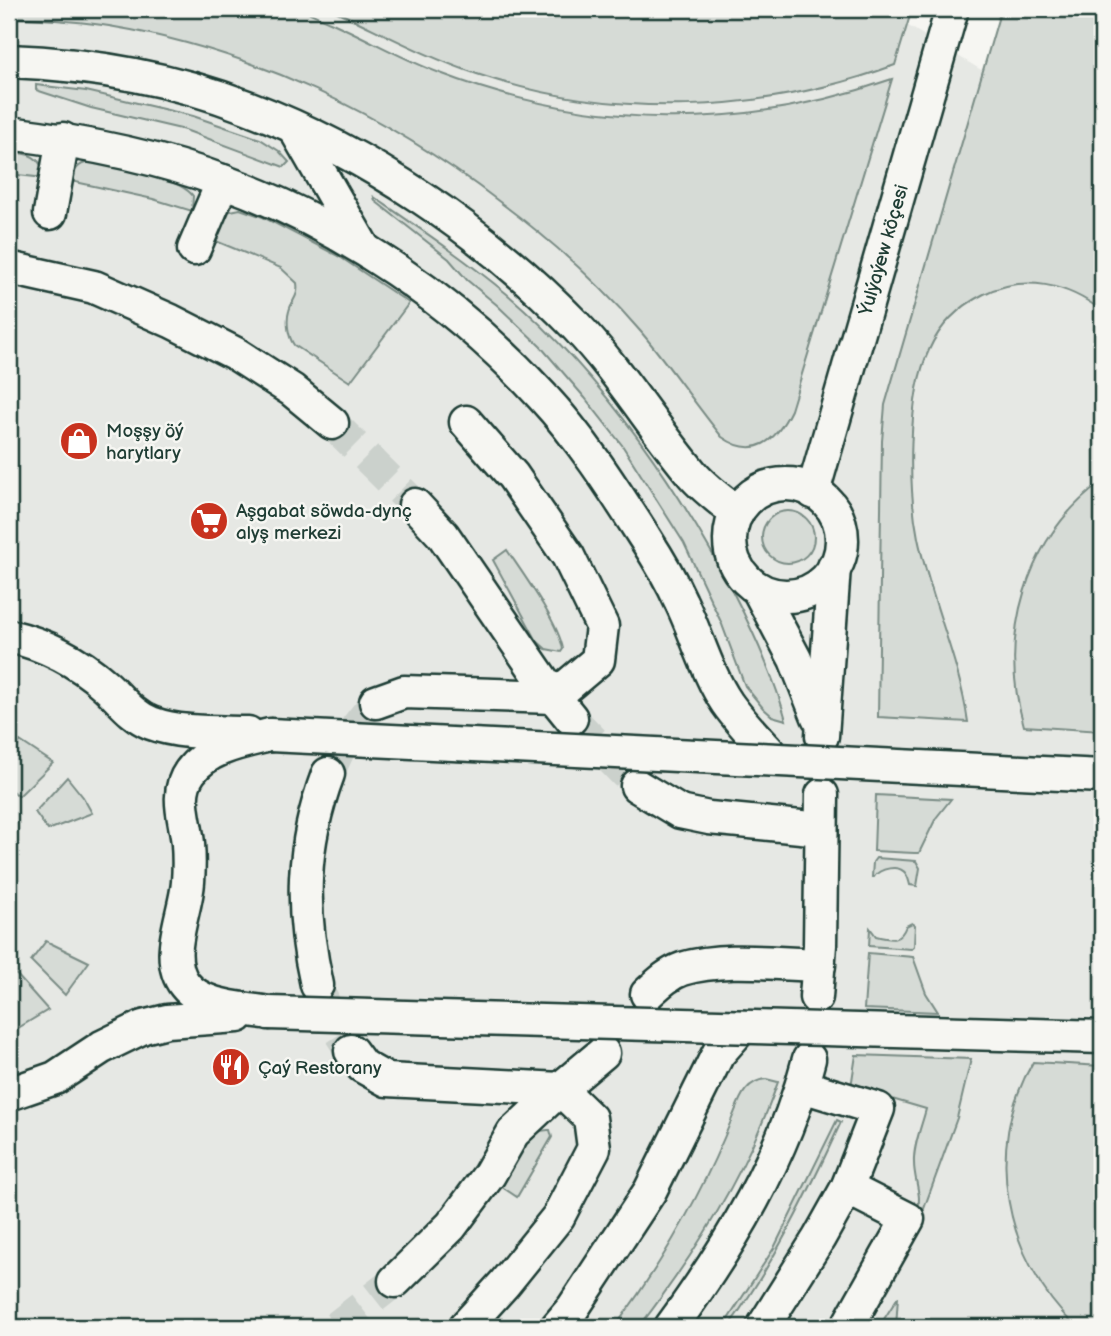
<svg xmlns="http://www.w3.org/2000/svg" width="1111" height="1336" font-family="'Balsamiq Sans',sans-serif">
  <rect width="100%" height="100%" fill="#f6f6f2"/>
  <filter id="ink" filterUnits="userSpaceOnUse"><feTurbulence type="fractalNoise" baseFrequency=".0143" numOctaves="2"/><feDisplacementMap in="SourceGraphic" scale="14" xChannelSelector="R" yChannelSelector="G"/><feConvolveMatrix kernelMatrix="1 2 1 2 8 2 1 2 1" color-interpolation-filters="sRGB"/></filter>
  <g filter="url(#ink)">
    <path fill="#e6e8e4" d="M9 9 882 10 1102 143V1327H9Z"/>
    <g fill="#d6dbd6" stroke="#7a8c85" stroke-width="2">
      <path d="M9 9C79 9 150 9 221 9 241 9 284 5 300 9 310 12 320 18 330 22 367 38 402 59 440 73 588 130 742 132 892 79L791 410C776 441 755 460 722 437 694 403 670 366 641 332 600 284 552 241 501 203 386 114 253 50 109 26 76 21 42 19 9 17Z"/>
      <path d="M331 9H912L895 65C762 114 612 120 477 74 426 57 379 31 331 9Z"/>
      <path d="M1001 9H1102V311C1068 284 1024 274 984 294 960 306 940 325 929 350 907 396 908 488 918 538 931 601 959 659 968 722L878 717 882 441 885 405Z"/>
      <path d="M36 85 86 91 193 116 260 139 279 151 289 162 284 167 185 130 91 108 36 90Z"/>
      <path d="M9 152C29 153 42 156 45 178L9 174Z"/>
      <path d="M96 162C120 168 179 177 193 196L192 211 153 199 71 181C75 166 81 162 96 162Z"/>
      <path d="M374 197C419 228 465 259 507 294 604 377 687 498 743 612 760 647 776 683 786 720L772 716 763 708 745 686 721 622 684 543 622 445 585 398 541 347 497 305 467 280 449 259 375 201Z"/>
      <path d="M240 209 263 217 340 257 409 303 350 382 294 345C288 337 286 321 289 311 292 299 299 297 297 283L281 268 211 239 226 212Z"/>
      <path d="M1102 482V731L1024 726C998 637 1025 538 1102 482Z"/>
      <circle cx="788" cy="537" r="26"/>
      <path d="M507 550C523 574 558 622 563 649L561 652 546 649 537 641 493 560Z"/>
      <path d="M20 741 53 763 19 796 9 789V764Z"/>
      <path d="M67 777 83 797 92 813 48 830 35 812Z"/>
      <path d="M876 795 951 799 936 818 919 853H914L874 851Z"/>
      <path d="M876 858 916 861 920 868 917 886 910 885C909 881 908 877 906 874 899 863 879 869 874 877H872L873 862Z"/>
      <path d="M912 923 915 925 914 946 911 949 869 946 870 928 876 936C892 940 900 942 906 926Z"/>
      <path d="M46 941 89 962 65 995 31 961Z"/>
      <path d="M868 953 913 957 926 993 938 1012 864 1009Z"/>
      <path d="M16 974 48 1010 13 1031 9 1020V979Z"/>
      <path d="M856 1055 971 1059 957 1118 922 1214 917 1213C923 1196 914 1181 914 1163 913 1146 922 1125 926 1109L851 1087Z"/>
      <path d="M1033 1062 1102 1066V1327H1076C1005 1259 982 1149 1033 1062Z"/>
      <path d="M766 1079 778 1082C747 1171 696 1253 639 1327H615C663 1262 703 1192 733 1116 740 1099 745 1081 766 1079Z"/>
      <path d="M837 1120 841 1122C808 1194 774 1263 728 1327H723L774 1248Z"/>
      <path d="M550 1130 552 1137 517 1197 499 1185C510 1166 523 1128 550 1130Z"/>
      <path d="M898 1297 896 1327H879Z"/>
    </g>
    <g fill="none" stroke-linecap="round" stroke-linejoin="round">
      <g stroke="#cbd1cc" stroke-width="32" stroke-dasharray="32 16" stroke-linecap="butt">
        <path d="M332 423 415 505"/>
        <path d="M571 718 637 786"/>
        <path d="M328 774 341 746 376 702"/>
        <path d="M319 991 333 1023 351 1051"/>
        <path d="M336 1327 395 1281"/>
      </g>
      <defs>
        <g id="minor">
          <path d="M9 61C88 64 172 78 247 107 368 153 485 232 575 325 619 371 652 426 693 475 705 489 722 501 737 513"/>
          <path d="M295 129 364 249"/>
          <path d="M9 133C82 142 156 156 225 182 345 226 456 302 542 396 582 439 613 488 645 538 658 558 671 580 681 602 697 635 707 673 727 703 741 723 759 741 776 759"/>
          <path d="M50 213 63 139"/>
          <path d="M194 249 223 181"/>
          <path d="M9 268 94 287 171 321 236 354 292 390 332 423"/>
          <circle cx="786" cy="540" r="56"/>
          <path id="s1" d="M813 492 952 9"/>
          <path d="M415 505 443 535 554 697 571 718"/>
          <path d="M758 589 795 659 818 717"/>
          <path d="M9 636C44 644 78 661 105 685 121 699 131 715 151 723 180 734 217 732 248 733"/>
          <path d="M376 702 404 692 554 697 598 660 602 626 568 556 513 476 466 422"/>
          <path d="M822 736 834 567"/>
          <path d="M637 786 680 812 709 818 821 829"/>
          <path d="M317 985C300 910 301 846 328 774"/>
          <path d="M647 994C658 984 668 974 682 969 723 956 777 964 819 965"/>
          <path d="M816 997 820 945 822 795"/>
          <path d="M269 1013C243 1008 203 1008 185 985 163 957 186 913 188 882 189 869 189 857 188 844 186 821 174 794 190 772 208 747 242 742 270 735"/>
          <path d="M351 1051 362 1066 387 1080 560 1089 590 1118 594 1148 558 1217 504 1284 465 1327"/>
          <path d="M9 1094 55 1078 102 1047 143 1027 167 1021 238 1016"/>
          <path d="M395 1281 451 1226 489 1175 513 1133 560 1089 603 1053"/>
          <path d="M557 1327 573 1308 650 1191 718 1054 742 1027"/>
          <path d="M671 1327C730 1246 784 1157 809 1059"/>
          <path d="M763 1327 819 1238 847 1188 878 1109 802 1086"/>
          <path d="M847 1327 908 1219 847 1188"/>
        </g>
      </defs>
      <use href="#minor" stroke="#1f3d34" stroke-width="37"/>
      <use href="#minor" stroke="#f6f6f2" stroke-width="32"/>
      <defs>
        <g id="minor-bridge">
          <path d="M270 735 1102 776"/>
          <path d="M269 1013 1102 1037"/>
        </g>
      </defs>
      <use href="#minor-bridge" stroke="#1f3d34" stroke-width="37" stroke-linecap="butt"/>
      <use href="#minor-bridge" stroke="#f6f6f2" stroke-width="32"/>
    </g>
  </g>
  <defs>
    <symbol id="shop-disc" viewBox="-11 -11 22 22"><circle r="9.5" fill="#c8321e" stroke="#f6f6f2"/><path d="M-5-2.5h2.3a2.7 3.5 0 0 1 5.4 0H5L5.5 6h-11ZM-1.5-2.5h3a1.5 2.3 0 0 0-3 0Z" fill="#fff"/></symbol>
    <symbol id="supermarket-disc" viewBox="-11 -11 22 22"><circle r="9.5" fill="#c8321e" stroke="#f6f6f2"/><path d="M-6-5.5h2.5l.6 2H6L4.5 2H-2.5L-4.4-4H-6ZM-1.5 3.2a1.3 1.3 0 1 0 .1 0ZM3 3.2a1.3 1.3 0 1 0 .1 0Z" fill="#fff"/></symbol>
    <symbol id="restaurant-disc" viewBox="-11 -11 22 22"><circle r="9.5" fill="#c8321e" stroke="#f6f6f2"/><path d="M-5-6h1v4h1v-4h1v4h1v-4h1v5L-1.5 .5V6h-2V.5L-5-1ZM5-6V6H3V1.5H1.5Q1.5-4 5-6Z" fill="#fff"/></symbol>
  </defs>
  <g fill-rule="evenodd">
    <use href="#shop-disc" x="57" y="419" width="44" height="44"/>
    <use href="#supermarket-disc" x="187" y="499" width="44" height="44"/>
    <use href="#restaurant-disc" x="209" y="1045" width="44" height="44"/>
  </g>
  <g text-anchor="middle" stroke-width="5" stroke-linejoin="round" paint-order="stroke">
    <g font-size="19" fill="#1f3d34" stroke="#f6f6f2">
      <text dy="7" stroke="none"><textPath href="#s1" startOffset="252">Ýulýaýew köçesi</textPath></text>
    </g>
    <g font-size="19" fill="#1f3d34" stroke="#f6f6f2" text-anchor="start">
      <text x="106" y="437">Moşşy öý<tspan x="106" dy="22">harytlary</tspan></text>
      <text x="236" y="517">Aşgabat söwda-dynç<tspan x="236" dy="22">alyş merkezi</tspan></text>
      <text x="258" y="1074">Çaý Restorany</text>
    </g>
  </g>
  <rect width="1111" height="1336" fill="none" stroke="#f6f6f2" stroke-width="35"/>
  <rect x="18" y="18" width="1076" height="1301" fill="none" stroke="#1f3d34" stroke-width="2.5" filter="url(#ink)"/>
</svg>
